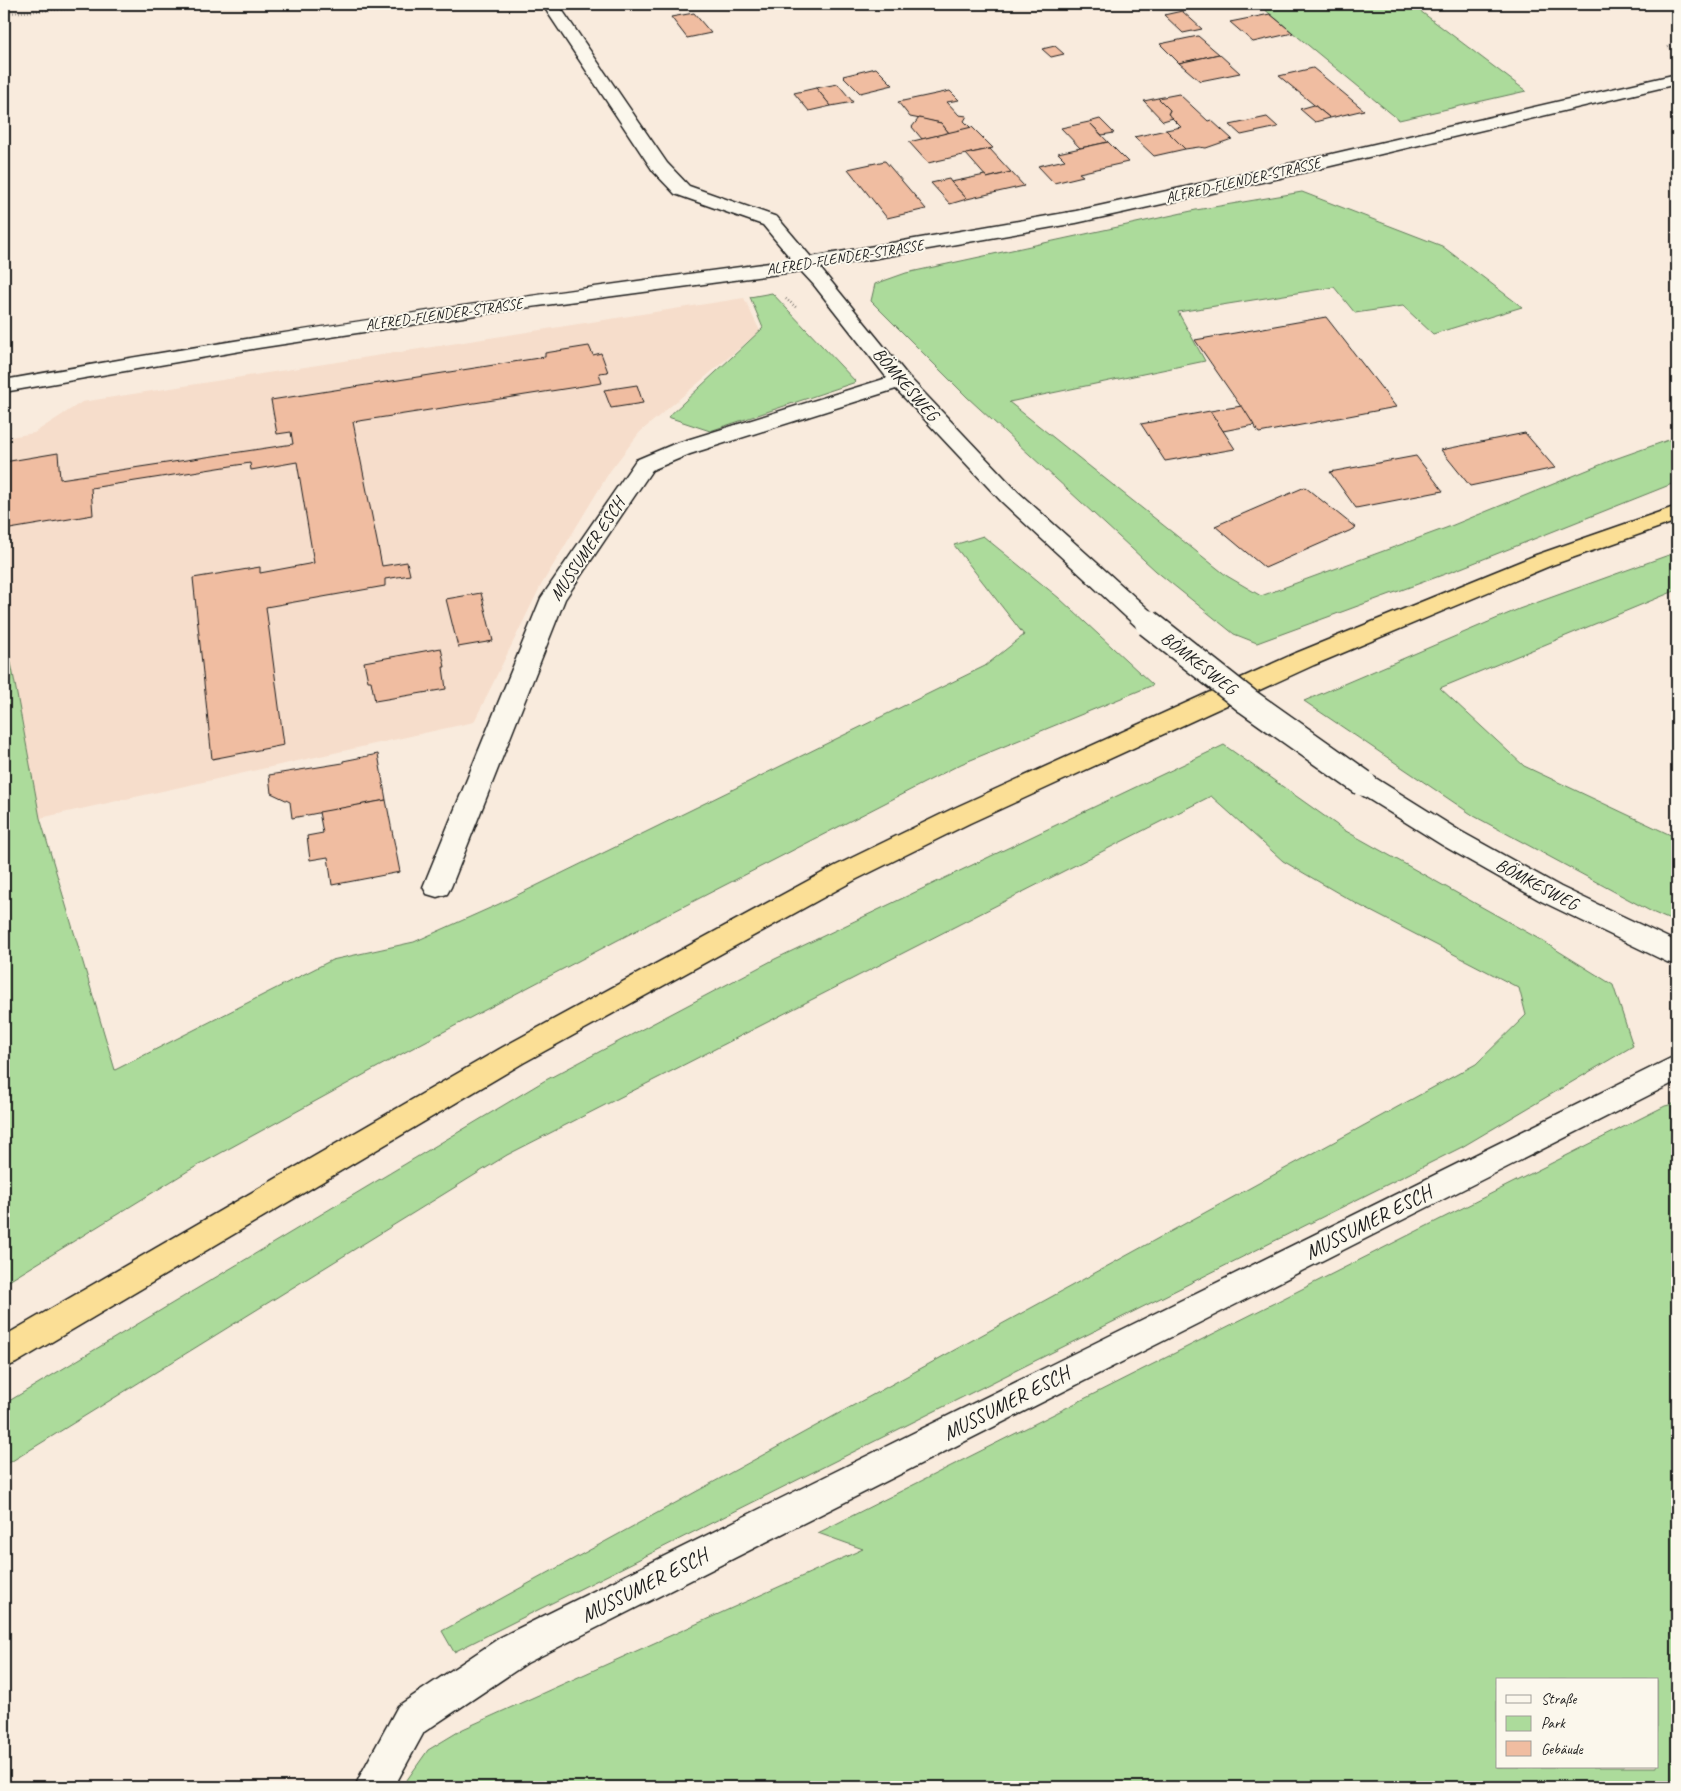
<svg xmlns="http://www.w3.org/2000/svg" width="1681" height="1791" font-family="Caveat,sans-serif">
  <rect width="100%" height="100%" fill="#f9ebdd"/>
  <filter id="ink" filterUnits="userSpaceOnUse"><feTurbulence type="fractalNoise" baseFrequency=".02" numOctaves="2"/><feDisplacementMap in="SourceGraphic" scale="10" xChannelSelector="R" yChannelSelector="G"/><feConvolveMatrix kernelMatrix="1 2 1 2 8 2 1 2 1" color-interpolation-filters="sRGB"/></filter>
  <g filter="url(#ink)">
    <path fill="#f6ddcb" d="M744 298 760 331 640 432 610 471 540 587 474 722 40 818 4 625V438L34 433 82 402Z"/>
    <g fill="#acdb9b" stroke="#647c5c" fill-rule="evenodd">
      <path d="M1258 4H1411L1526 91 1399 120Z"/>
      <path d="M1302 192 1442 246 1522 307 1433 334 1403 306 1355 313 1334 287 1178 312 1205 361 1009 402 1227 576 1261 596 1446 528 1612 460 1677 437V482L1456 570 1257 643 1234 634 1156 571 967 397 871 301 875 284 906 273 1196 210Z"/>
      <path d="M772 293 856 382 710 431 668 417 763 328 750 297Z"/>
      <path d="M983 536 1059 598 1153 685 961 764 618 940 409 1050 188 1171 4 1284V625L40 818 115 1070 332 960 414 942 499 904 985 666 1024 635 954 545Z"/>
      <path d="M1677 552V590L1440 688 1524 766 1677 838V923L1652 912 1474 816 1304 701 1519 609Z"/>
      <path d="M1224 745 1344 830 1539 939 1613 985 1633 1046 1462 1147 454 1652 442 1631 1476 1064 1526 1015 1519 988 1357 904 1283 861 1211 796 507 1155 4 1466V1404L544 1081 775 959Z"/>
      <path d="M1677 1103V1787H402L428 1750 463 1729 863 1549 818 1533 1665 1106ZM1497 1680H1657V1767H1497Z"/>
    </g>
    <g fill="#f0bda1" stroke="#1c1c1c">
      <path d="M1182 11 1202 29 1183 33 1164 15Z"/>
      <path d="M694 13 711 33 687 38 671 17Z"/>
      <path d="M1270 14 1293 33 1253 42 1230 22Z"/>
      <path d="M1198 36 1219 54 1179 63 1160 44Z"/>
      <path d="M1055 46 1064 54 1051 57 1042 49Z"/>
      <path d="M1219 54 1240 73 1200 81 1179 63Z"/>
      <path d="M876 68 893 85 860 93 843 76Z"/>
      <path d="M1313 68 1364 110 1330 118 1279 76Z"/>
      <path d="M838 84 853 102 831 106 816 88Z"/>
      <path d="M816 88 831 106 809 111 794 93Z"/>
      <path d="M950 91 959 100 947 102 959 115 967 116 964 121 971 128 949 133 941 123 910 117 898 102Z"/>
      <path d="M1179 94 1208 121 1211 120 1232 139 1206 148 1199 147 1185 149 1166 130 1181 127 1168 114 1170 110 1158 98Z"/>
      <path d="M1158 98 1170 110 1168 114 1173 118 1163 121 1144 101Z"/>
      <path d="M1314 105 1330 118 1315 122 1300 109Z"/>
      <path d="M1267 117 1278 127 1241 135 1230 125Z"/>
      <path d="M919 118 941 123 949 133 922 139 912 127Z"/>
      <path d="M1100 119 1114 133 1102 135 1089 122Z"/>
      <path d="M1089 122 1108 142 1080 148 1061 128Z"/>
      <path d="M972 127 993 148 928 163 909 142Z"/>
      <path d="M1166 130 1185 149 1154 156 1134 137Z"/>
      <path d="M1108 142 1128 162 1079 173 1083 176 1054 183 1038 166 1065 160 1058 153Z"/>
      <path d="M990 149 1011 172 987 178 966 154Z"/>
      <path d="M885 161 926 209 887 218 848 169Z"/>
      <path d="M1011 172 1024 186 967 199 951 182 985 175 987 178Z"/>
      <path d="M949 179 951 182 967 199 950 204 931 183Z"/>
      <path d="M1326 317 1396 407 1259 433 1195 340Z"/>
      <path d="M589 346 593 355 601 353 608 372 599 373 602 383 353 422 382 566 407 562 410 575 385 579V586L266 607 284 745 212 759 193 578 260 567V573L314 563 297 462 251 470 250 463 91 488 93 515 4 530V462L58 453 60 479 293 444 291 432 277 434 271 400 545 357V353Z"/>
      <path d="M637 385 643 403 611 408 604 390Z"/>
      <path d="M1242 406 1254 425 1223 431 1210 411Z"/>
      <path d="M1210 411 1235 449 1165 461 1141 424Z"/>
      <path d="M1525 433 1555 468 1470 486 1441 450Z"/>
      <path d="M1416 456 1443 491 1356 508 1330 472Z"/>
      <path d="M1305 487 1356 528 1265 568 1215 526Z"/>
      <path d="M481 593 493 641 458 647 446 599Z"/>
      <path d="M441 648 445 667H443L446 689 375 701 371 681H368L364 662Z"/>
      <path d="M378 754 386 800 292 818 290 802 271 793 269 775 343 763V761Z"/>
      <path d="M386 800 400 872 332 885 328 857 310 860 307 836 323 833 319 812Z"/>
    </g>
    <g fill="none" stroke-linecap="round" stroke-linejoin="round">
      <defs>
        <g id="minor">
          <path d="M542 4H558L667 163 689 186 777 217 811 257 1076 211 1280 166 1677 74V84L1280 178 1076 223 820 268 908 376 1018 492 1157 617 1160 623 1157 629 1148 631 1139 629 1002 502 896 389 690 454 652 470 565 599 451 887 447 894 437 897 427 894 423 887 541 598 636 460 674 444 887 378 814 285 801 271 523 308 258 348 4 392V380C266 333 529 295 792 260L763 225 675 194 653 171Z"/>
          <path d="M1363 774 1372 776 1460 831 1561 887 1677 942V965L1667 962 1541 901 1442 845 1354 790 1350 783 1354 776Z"/>
          <path d="M1677 1055V1081L527 1663 424 1732 394 1787H355L361 1774 398 1706 501 1637Z"/>
        </g>
        <path id="highway" d="M1677 506V521L1552 565 1314 665 970 823 855 880 523 1063 16 1363 4 1368V1336L503 1047 835 866 952 809 1296 653 1536 555Z"/>
      </defs>
      <use href="#minor" stroke="#1c1c1c" stroke-width="3"/>
      <use href="#highway" stroke="#1c1c1c" stroke-width="3"/>
      <g stroke="#1c1c1c" stroke-width="2.5" stroke-dasharray="0.5 2.5" stroke-linecap="butt">
        <path d="M4 13 142 4"/>
        <path d="M1668 47 1677 44"/>
        <path d="M786 299 797 308"/>
      </g>
      <use href="#minor" fill="#fbf7ec" fill-rule="evenodd"/>
      <use href="#highway" fill="#fbdf96" fill-rule="evenodd"/>
      <defs>
        <path id="minor-bridge" d="M1148 623 1247 701 1363 783"/>
      </defs>
      <use href="#minor-bridge" stroke="#1c1c1c" stroke-width="29" stroke-linecap="butt"/>
      <use href="#minor-bridge" stroke="#fbf7ec" stroke-width="26"/>
    </g>
  </g>
  <g text-anchor="middle" stroke-width="4" stroke-linejoin="round" paint-order="stroke">
    <g font-size="15" fill="#1c1c1c" stroke="#fbf7ec">
      <text transform="translate(1243 180) rotate(-13)" y="5">ALFRED-FLENDER-STRASSE</text>
      <text transform="translate(845 257) rotate(-9)" y="5">ALFRED-FLENDER-STRASSE</text>
      <text transform="translate(444 314) rotate(-8)" y="5">ALFRED-FLENDER-STRASSE</text>
    </g>
    <g font-size="18" fill="#1c1c1c" stroke="#fbf7ec">
      <text transform="translate(906 384) rotate(49)" y="6">BÖMKESWEG</text>
      <text transform="translate(587 549) rotate(-56)" y="6">MUSSUMER ESCH</text>
      <text transform="translate(1199 663) rotate(38)" y="6">BÖMKESWEG</text>
      <text transform="translate(1537 884) rotate(28)" y="6">BÖMKESWEG</text>
    </g>
    <g font-size="21" fill="#1c1c1c" stroke="#fbf7ec">
      <text transform="translate(1368 1222) rotate(-27)" y="7">MUSSUMER ESCH</text>
      <text transform="translate(1006 1403) rotate(-27)" y="7">MUSSUMER ESCH</text>
      <text transform="translate(644 1585) rotate(-27)" y="7">MUSSUMER ESCH</text>
    </g>
  </g>
  <rect width="1681" height="1791" fill="none" stroke="#fbf7ec" stroke-width="20"/>
  <rect x="10" y="10" width="1661" height="1771" fill="none" stroke="#1c1c1c" stroke-width="2" filter="url(#ink)"/>
  <rect x="1496" y="1678" width="162" height="90" fill="#fbf7ec" stroke="#a29f99"/>
  <rect x="1506" y="1695" width="25" height="8" fill="#fbf7ec" stroke="#a29f99"/>
  <text x="1541" y="1704" font-size="15" fill="#1c1c1c">Straße</text>
  <rect x="1506" y="1716" width="25" height="15" fill="#acdb9b" stroke="#a29f99"/>
  <text x="1541" y="1728" font-size="15" fill="#1c1c1c">Park</text>
  <rect x="1506" y="1741" width="25" height="15" fill="#f0bda1" stroke="#a29f99"/>
  <text x="1541" y="1754" font-size="15" fill="#1c1c1c">Gebäude</text>
</svg>
